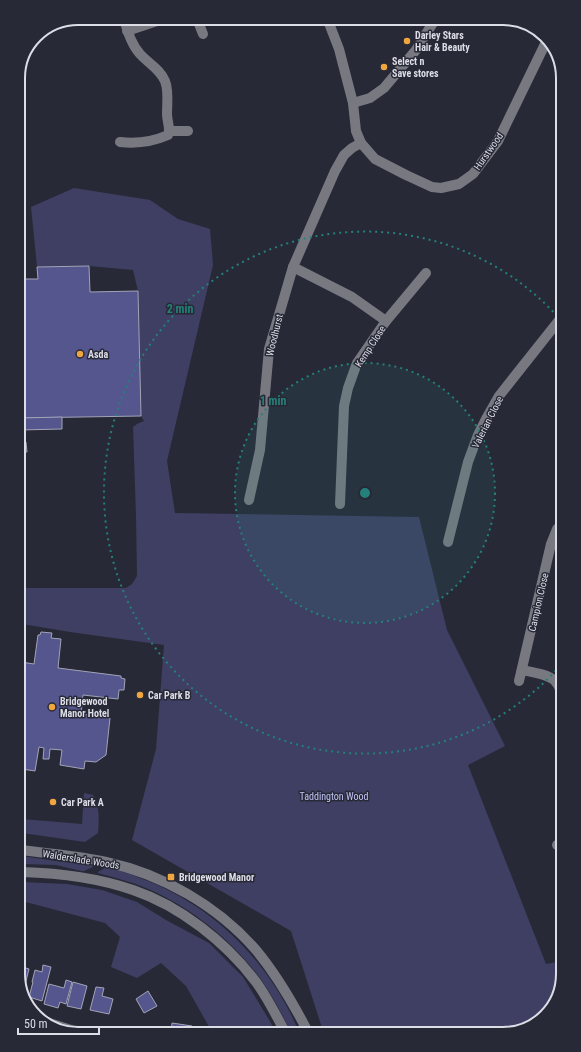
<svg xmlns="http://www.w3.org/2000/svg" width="581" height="1052" font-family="'Roboto Condensed',sans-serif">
  <rect width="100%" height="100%" fill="#282937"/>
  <g fill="#3e3f62">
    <path d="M74 188 150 200 178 219 210 229 213 265 167 461 175 513 419 517 447 630 505 746 468 765 546 964 563 961V978L553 1007 526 1029 323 1031 291 931 132 840 156 749 164 645 70 632 22 624 21 634V588H126L132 584 137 576 136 516 133 427 137 424 144 421 141 416 138 291 133 270 89 266 37 267 31 207Z"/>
    <path d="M84 793 93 795C100 809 99 818 98 833L85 842 22 833V819L82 824Z"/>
    <path d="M22 856 56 861 91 865 93 866V867L84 871H81L56 865 22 864Z"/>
    <path d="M105 868C117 868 130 874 140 878 212 904 270 962 299 1032H291C282 1014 273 997 262 981 235 943 196 911 153 891 136 883 116 878 98 873V872Z"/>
    <path d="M22 882 67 884 102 890 137 902 166 920 209 943 243 977 271 1023 275 1032H212L186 986 161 963 137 978 111 967 120 937 105 923 22 901Z"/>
  </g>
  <g fill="#55568e" stroke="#a2a4b6">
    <path d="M89 266 90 292 138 291 141 416 20 418 19 279H38L37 267Z"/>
    <path d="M62 417V429L20 430V418Z"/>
    <path d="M22 442H26L27 452H22Z"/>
    <path d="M41 632 52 633 51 638 61 639 58 668 121 676V678L125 679 124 690H119L118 699 83 695 81 714 110 718 106 755 96 762 85 761 84 769 60 765 62 750 50 749 49 759H43L44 748 39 747 35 771 22 769 21 662 34 664 38 635H40Z"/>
    <path d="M43 965 51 967 42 1001 29 997 33 982H32L35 970 42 972Z"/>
    <path d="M23 967 29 969 23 993Z"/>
    <path d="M66 980 72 982 66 1004 60 1002 58 1008 44 1004 49 984 64 988Z"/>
    <path d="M73 982 87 986 81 1009 67 1006Z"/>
    <path d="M96 987 104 988 102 996 113 999 109 1014 90 1010Z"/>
    <path d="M148 991 157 1006 144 1013 136 999Z"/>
    <path d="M172 1023 192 1026 191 1033H171Z"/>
  </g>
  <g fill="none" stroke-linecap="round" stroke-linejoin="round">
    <g stroke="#787980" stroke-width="10">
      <path d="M198 18 199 24 203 34"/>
      <path d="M327 18 339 49 353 103 356 131 361 143 375 159 406 175 432 187 441 188 459 184 473 174 498 141 513 110 547 40"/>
      <path d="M127 31 157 21 195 18"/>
      <path d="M353 103 370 98 384 88 416 50 436 18"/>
      <path d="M169 131H188"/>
      <path d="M120 142C137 144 152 142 168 135 171 129 167 122 167 114 167 103 169 91 165 81 160 69 148 63 140 54 131 44 127 31 124 18"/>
      <path d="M293 267 352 297 386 321"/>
      <path d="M249 500 260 450 269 349 293 267 335 171 344 155 352 148 361 143"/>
      <path d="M340 504 344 406 348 388 357 363 386 321 426 273"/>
      <path d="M448 542 468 462 478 435 486 419 499 396 560 319"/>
      <path d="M522 670C531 672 548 674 555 681 558 684 560 688 561 692"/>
      <path d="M519 681 551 544 557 529 561 525"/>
      <path d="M557 845 562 843"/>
      <path d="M22 850C50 854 79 856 106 862 162 874 218 906 256 950 277 975 293 1003 308 1032"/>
      <path d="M22 872C59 873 98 878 133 890 180 906 226 942 256 982 267 997 276 1015 285 1032"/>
      <path d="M43 1021 71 1030 80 1034"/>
    </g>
  </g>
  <circle cx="365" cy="493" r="130" fill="#24807a" fill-opacity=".12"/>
  <g fill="none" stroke="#24807a" stroke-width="2" stroke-dasharray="2 4">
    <circle cx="365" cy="493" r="130"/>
    <path d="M560 666A261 261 0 1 1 559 318"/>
  </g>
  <g fill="#f0a63e" stroke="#282937" stroke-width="1.5">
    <circle cx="407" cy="41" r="4"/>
    <circle cx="384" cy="67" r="4"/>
    <circle cx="80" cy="354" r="4"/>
    <circle cx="140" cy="695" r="4"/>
    <circle cx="52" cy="707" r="4"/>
    <circle cx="53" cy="802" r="4"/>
    <rect x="167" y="873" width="8" height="8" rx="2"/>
  </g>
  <g text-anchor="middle" stroke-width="3" stroke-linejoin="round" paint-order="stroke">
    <g font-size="10" font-weight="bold" fill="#dcdde6" stroke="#282937" text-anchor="start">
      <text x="415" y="39">Darley Stars<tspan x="415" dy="12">Hair &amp; Beauty</tspan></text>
      <text x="392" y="65">Select n<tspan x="392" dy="12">Save stores</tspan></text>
      <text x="88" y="358">Asda</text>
      <text x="148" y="699">Car Park B</text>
      <text x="60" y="705">Bridgewood<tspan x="60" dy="12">Manor Hotel</tspan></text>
      <text x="61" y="806">Car Park A</text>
      <text x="179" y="881">Bridgewood Manor</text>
    </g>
    <g font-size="10" fill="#dcdde6" stroke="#282937">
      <text transform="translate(488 151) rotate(-55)" y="4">Hurstwood</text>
      <text transform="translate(274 335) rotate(-76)" y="4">Woodhurst</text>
      <text transform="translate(370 346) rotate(-57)" y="4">Kemp Close</text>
      <text transform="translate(487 422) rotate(-63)" y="4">Valerian Close</text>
      <text transform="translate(538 602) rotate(-77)" y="4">Campion Close</text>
      <text transform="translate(81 859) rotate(9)" y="4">Walderslade Woods</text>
    </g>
    <g font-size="10" fill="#c1c4f7" stroke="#282937">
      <text x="334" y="800">Taddington Wood</text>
    </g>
  </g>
  <path d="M0 0H581V1052H0ZM78 25H503A53 53 0 0 1 556 78V974A53 53 0 0 1 503 1027H78A53 53 0 0 1 25 974V78A53 53 0 0 1 78 25Z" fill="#282937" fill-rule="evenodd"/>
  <path fill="none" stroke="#dcdde6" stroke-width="2" d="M78 25H503A53 53 0 0 1 556 78V974A53 53 0 0 1 503 1027H78A53 53 0 0 1 25 974V78A53 53 0 0 1 78 25Z"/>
  <circle cx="365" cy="493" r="6" fill="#24807a" stroke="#282937" stroke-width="2"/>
  <g font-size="12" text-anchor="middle" font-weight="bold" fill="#24807a" stroke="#282937" stroke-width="3" stroke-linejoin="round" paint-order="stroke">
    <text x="180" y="313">2 min</text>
    <text x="273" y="405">1 min</text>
  </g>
  <path d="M18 1028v6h81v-6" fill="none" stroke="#dcdde6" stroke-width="2"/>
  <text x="24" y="1028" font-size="12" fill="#dcdde6" stroke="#282937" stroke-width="3" paint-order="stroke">50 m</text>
</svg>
